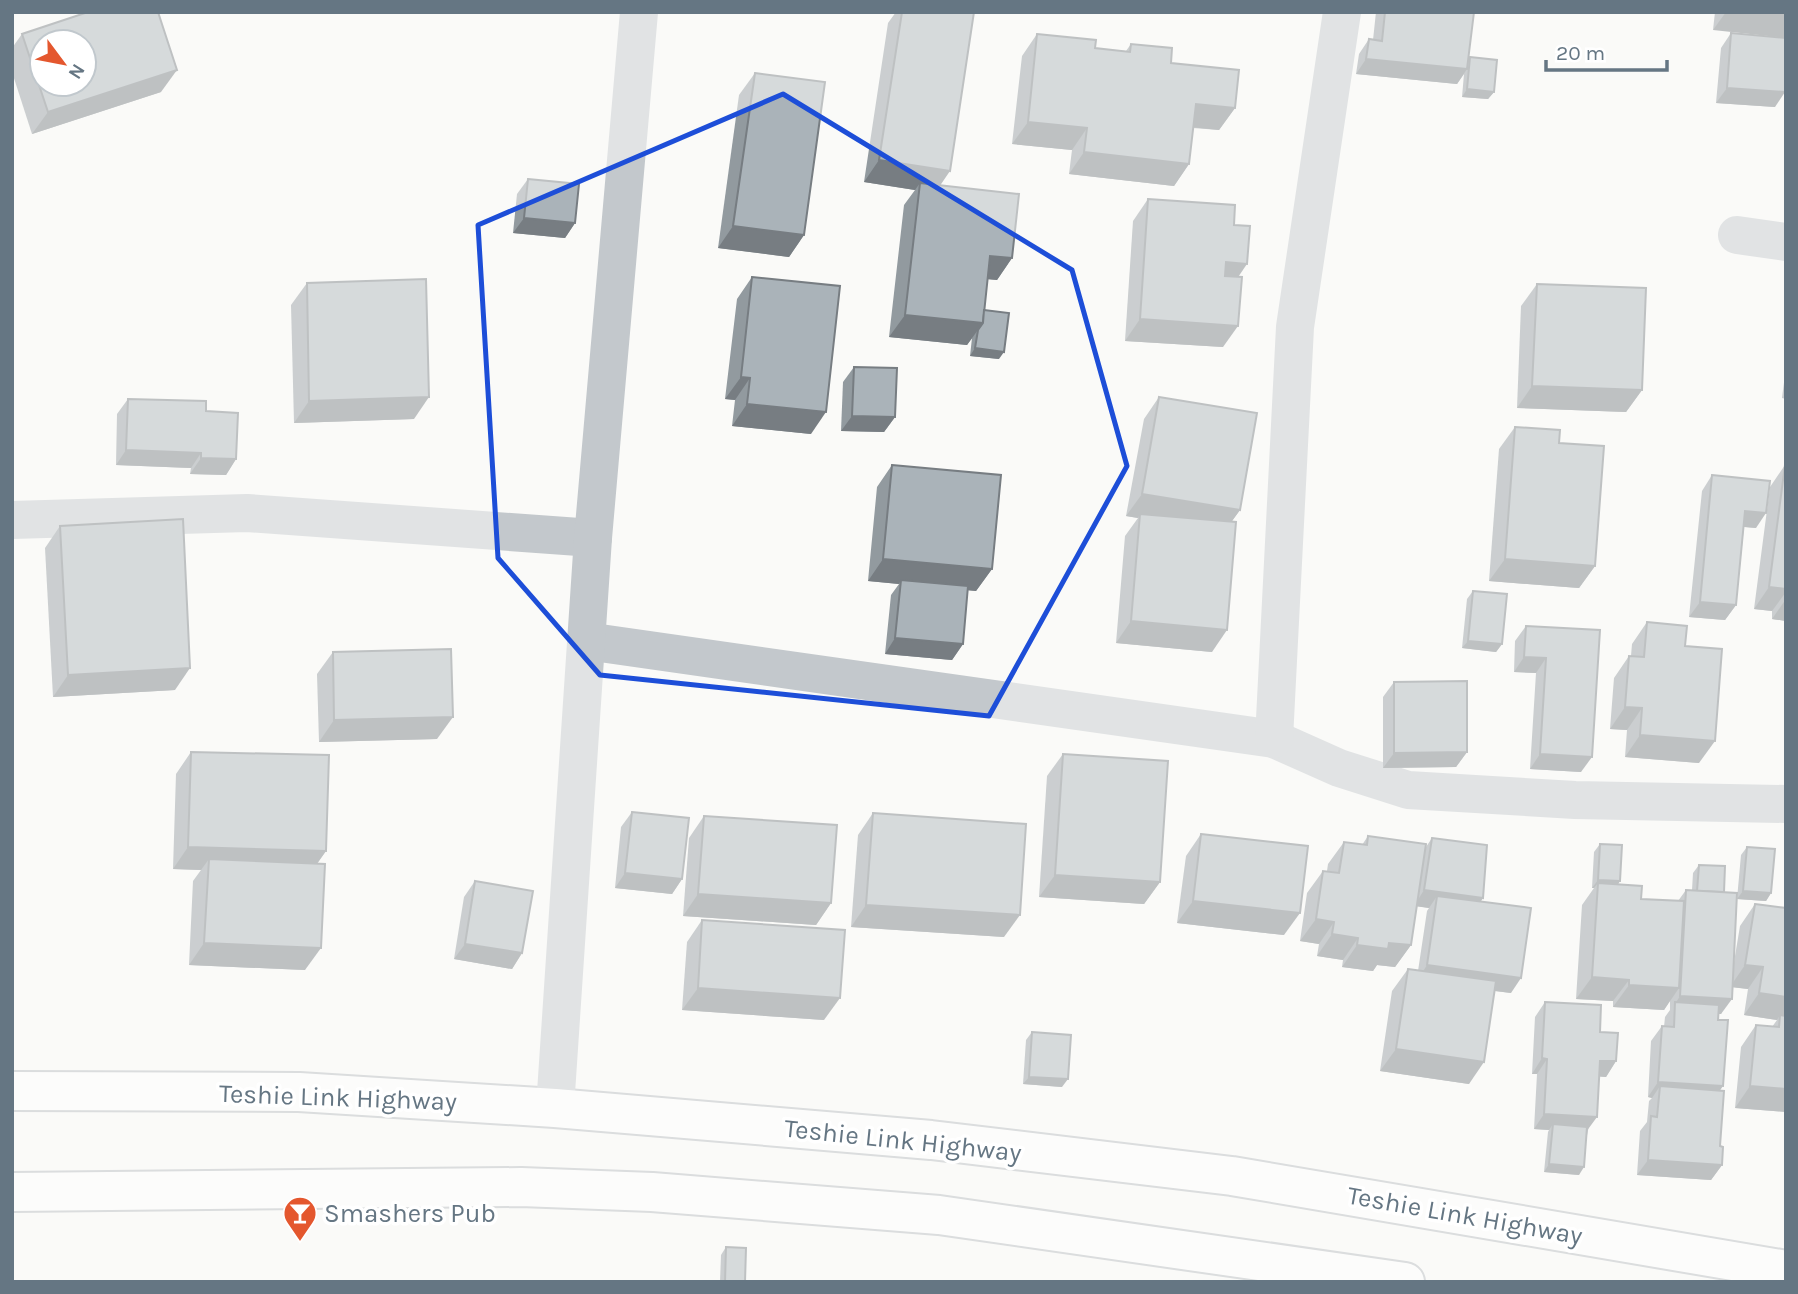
<svg xmlns="http://www.w3.org/2000/svg" width="1798" height="1294" font-family="Karla,sans-serif">
  <rect width="100%" height="100%" fill="#fafaf8"/>
  <g fill="none" stroke-linecap="round" stroke-linejoin="round">
    <defs>
      <g id="major">
        <path d="M12 1091 299 1092 555 1108 931 1140 1232 1176 1786 1270"/>
        <path d="M12 1192 521 1187 652 1192 939 1215 1405 1282"/>
      </g>
    </defs>
    <use href="#major" stroke="#b5babe" stroke-width="42"/>
    <g stroke="#c3c8cc" stroke-width="38">
      <path d="M1737 235 1786 242"/>
      <path d="M12 520 247 513 593 538"/>
      <path d="M586 641 1274 739 1339 768 1408 790 1575 800 1786 804"/>
      <path d="M1274 739 1295 327 1342 12"/>
      <path d="M555 1108 593 538 639 12"/>
    </g>
    <use href="#major" stroke="#fff" stroke-width="38"/>
  </g>
  <g fill="#929a9f">
    <path d="M896 12H974L940 186 1012 258 997 280 987 279 984 310 999 359 970 356 972 338 967 345 889 337 904 205 915 190 864 182 888 23Z"/>
    <path d="M1376 12H1474L1468 60 1470 57 1494 92 1488 99 1462 97 1464 74 1457 84 1356 74 1359 54 1369 39 1373 40Z"/>
    <path d="M1715 12H1786L1713 30Z"/>
    <path d="M1731 33 1775 107 1716 103 1721 48Z"/>
    <path d="M22 34 161 92 32 134 12 72V48Z"/>
    <path d="M1037 34 1095 48 1126 51 1131 44 1171 63 1235 108 1219 130 1193 128 1189 164 1174 186 1069 174 1072 150 1012 144 1022 56Z"/>
    <path d="M755 73 804 235 789 257 718 248 739 95Z"/>
    <path d="M528 179 575 223 565 238 513 233 517 194Z"/>
    <path d="M1148 199 1234 225 1238 277 1223 347 1125 341 1133 221Z"/>
    <path d="M752 277 811 434 732 426 735 400 725 399 737 299Z"/>
    <path d="M307 283 414 419 294 423 291 305Z"/>
    <path d="M1537 284 1642 390 1626 412 1517 408 1521 306Z"/>
    <path d="M854 367 895 417 884 432 841 431 843 382Z"/>
    <path d="M1786 367V399L1782 398Z"/>
    <path d="M1159 397 1240 510 1232 521 1212 652 1116 643 1125 536 1138 518 1126 516 1144 419Z"/>
    <path d="M128 399 206 411 236 459 226 475 190 474 191 468 116 465 117 414Z"/>
    <path d="M1515 427 1559 443 1595 566 1579 588 1489 581 1499 449Z"/>
    <path d="M892 465 992 569 976 591 967 590 963 644 952 660 885 654 891 595 899 584 868 581 877 487Z"/>
    <path d="M1785 465H1786V621L1772 619V611L1754 609 1770 487Z"/>
    <path d="M1712 475 1756 528 1744 527 1736 605 1725 620 1689 617 1702 491Z"/>
    <path d="M60 526 175 690 53 697 45 548Z"/>
    <path d="M1473 591 1502 644 1496 652 1462 648 1467 599Z"/>
    <path d="M1647 622 1685 646 1699 763 1625 757 1627 730 1610 729 1614 678 1629 656H1631L1632 644Z"/>
    <path d="M1526 626 1600 630 1581 772 1530 769 1536 673 1514 672 1515 641Z"/>
    <path d="M333 652 437 739 319 742 317 674Z"/>
    <path d="M1394 682 1467 752 1456 767 1383 768V697Z"/>
    <path d="M191 752 326 851 317 864 305 970 189 965 193 881 201 870 173 869 176 774Z"/>
    <path d="M1063 754 1160 882 1144 904 1039 897 1047 776Z"/>
    <path d="M632 812 682 879 672 894 615 888 621 827Z"/>
    <path d="M873 813 1004 937 851 927 858 835Z"/>
    <path d="M704 816 831 903 816 925 683 916 689 838Z"/>
    <path d="M1201 834 1284 935 1177 923 1186 856Z"/>
    <path d="M1368 836 1426 847 1432 838 1481 901 1511 993 1495 991 1469 1084 1380 1071 1392 991 1408 969 1418 971 1427 911 1429 908 1417 906 1411 945 1395 967 1377 965 1373 971 1342 967 1343 960 1317 956 1319 944 1300 941 1307 893 1323 871H1327L1328 864 1344 842 1362 845Z"/>
    <path d="M1600 844 1620 881 1618 884 1641 899 1678 901 1686 890H1692L1693 873 1699 865 1724 892 1734 962 1740 926 1755 904 1786 908V1112L1735 1108 1741 1047 1756 1025 1772 1027 1777 1020 1744 1015 1748 989 1733 987 1721 1014H1718L1720 1146 1722 1165 1711 1180 1637 1175 1640 1131 1647 1122 1649 1101 1652 1098 1648 1097 1651 1041 1662 1026 1664 1027 1665 1017 1670 1010V1000L1664 1010 1613 1007V1001L1576 999 1582 905 1594 888H1592L1594 852Z"/>
    <path d="M1747 847 1771 893 1766 901 1737 899 1741 855Z"/>
    <path d="M475 881 522 953 512 969 454 959 464 897Z"/>
    <path d="M702 920 824 1020 682 1010 687 942Z"/>
    <path d="M1545 1002 1600 1032 1616 1061 1606 1077 1599 1076 1579 1175 1544 1172 1548 1132 1549 1130 1534 1129 1537 1074H1532L1535 1017Z"/>
    <path d="M1032 1032 1062 1087 1023 1084 1026 1040Z"/>
    <path d="M726 1247 745 1282H720L721 1255Z"/>
  </g>
  <g fill="#777d82">
    <path d="M1726 12H1767L1786 14V38L1713 30Z"/>
    <path d="M1366 59 1467 69 1457 84 1356 74Z"/>
    <path d="M177 70 161 92 32 134 48 112Z"/>
    <path d="M1727 88 1785 92 1775 107 1716 103Z"/>
    <path d="M1467 89 1494 92 1488 99 1462 97Z"/>
    <path d="M1196 104 1235 108 1219 130 1180 126Z"/>
    <path d="M1028 122 1087 128 1072 150 1012 144Z"/>
    <path d="M1084 152 1189 164 1174 186 1069 174Z"/>
    <path d="M879 160 950 171 935 193 920 183 915 190 864 182Z"/>
    <path d="M524 218 575 223 565 238 513 233Z"/>
    <path d="M733 226 804 235 789 257 718 248Z"/>
    <path d="M990 256 1012 258 997 280 975 278Z"/>
    <path d="M1226 262 1247 264 1232 286 1211 284Z"/>
    <path d="M905 315 983 323 967 345 889 337Z"/>
    <path d="M1140 319 1238 326 1223 347 1125 341Z"/>
    <path d="M975 348 1004 352 999 359 970 356Z"/>
    <path d="M741 377 750 378 735 400 725 399Z"/>
    <path d="M1532 386 1642 390 1626 412 1517 408Z"/>
    <path d="M429 397 414 419 294 423 309 401Z"/>
    <path d="M747 404 826 412 811 434 732 426Z"/>
    <path d="M852 416 895 417 884 432 841 431Z"/>
    <path d="M126 450 201 453 191 468 116 465Z"/>
    <path d="M201 458 236 459 226 475 190 474Z"/>
    <path d="M1142 494 1240 510 1224 532 1140 514 1138 518 1126 516Z"/>
    <path d="M1745 511 1766 513 1756 528 1735 526Z"/>
    <path d="M883 559 992 569 976 591 901 584V580L899 584 868 581Z"/>
    <path d="M1505 559 1595 566 1579 588 1489 581Z"/>
    <path d="M1769 587 1786 589V592L1772 611 1754 609Z"/>
    <path d="M1786 599V621L1772 619Z"/>
    <path d="M1700 602 1736 605 1725 620 1689 617Z"/>
    <path d="M1131 621 1227 630 1212 652 1116 643Z"/>
    <path d="M895 638 963 644 952 660 885 654Z"/>
    <path d="M1468 641 1502 644 1496 652 1462 648Z"/>
    <path d="M1524 657 1546 658 1536 673 1514 672Z"/>
    <path d="M190 668 175 690 53 697 68 675Z"/>
    <path d="M1625 707 1642 708 1627 730 1610 729Z"/>
    <path d="M453 717 437 739 319 742 334 720Z"/>
    <path d="M1640 735 1715 741 1699 763 1625 757Z"/>
    <path d="M1467 752 1456 767 1383 768 1394 753Z"/>
    <path d="M1540 754 1592 757 1581 772 1530 769Z"/>
    <path d="M188 847 326 851 310 873 209 859 201 870 173 869Z"/>
    <path d="M625 873 682 879 672 894 615 888Z"/>
    <path d="M1055 875 1160 882 1144 904 1039 897Z"/>
    <path d="M1598 880 1620 881 1615 889 1598 883 1594 888H1592Z"/>
    <path d="M1424 890 1483 898 1473 914 1437 896 1429 908 1414 906Z"/>
    <path d="M1743 891 1771 893 1766 901 1737 899Z"/>
    <path d="M698 894 831 903 816 925 683 916Z"/>
    <path d="M1193 901 1300 913 1284 935 1177 923Z"/>
    <path d="M866 905 1020 915 1004 937 851 927Z"/>
    <path d="M1316 919 1334 922 1319 944 1300 941Z"/>
    <path d="M1332 934 1358 938 1343 960 1317 956Z"/>
    <path d="M204 943 321 948 305 970 189 965Z"/>
    <path d="M1389 943 1411 945 1395 967 1377 965 1373 971 1342 967 1357 945Z"/>
    <path d="M465 944 522 953 512 969 454 959Z"/>
    <path d="M1427 965 1521 978 1511 993 1417 981Z"/>
    <path d="M1745 965 1763 967 1748 989 1730 987Z"/>
    <path d="M1592 977 1629 980 1613 1001 1576 999Z"/>
    <path d="M1629 985 1679 988 1664 1010 1613 1007Z"/>
    <path d="M698 988 840 998 824 1020 682 1010Z"/>
    <path d="M1759 993 1786 997V1021L1780 1015 1777 1020 1744 1015Z"/>
    <path d="M1680 996 1732 999 1721 1014 1675 1012V1004Z"/>
    <path d="M1396 1049 1484 1062 1469 1084 1380 1071Z"/>
    <path d="M1542 1058 1547 1059 1537 1074H1532Z"/>
    <path d="M1600 1061H1616L1606 1077 1589 1076Z"/>
    <path d="M1029 1077 1068 1079 1062 1087 1023 1084Z"/>
    <path d="M1658 1082 1723 1086 1712 1102 1660 1086 1652 1098 1648 1097Z"/>
    <path d="M1750 1086 1786 1089V1112L1735 1108Z"/>
    <path d="M1544 1114 1597 1117 1586 1132 1553 1124 1549 1130 1534 1129Z"/>
    <path d="M1648 1160 1722 1165 1711 1180 1637 1175Z"/>
    <path d="M1549 1164 1584 1167 1579 1175 1544 1172Z"/>
  </g>
  <g fill="#aab3b9" stroke="#777d82" stroke-width="2" fill-rule="evenodd">
    <path d="M88 12H158L177 70 48 112 22 34ZM42 42H84V84H42Z"/>
    <path d="M902 12H974L950 171 879 160Z"/>
    <path d="M1385 12H1474L1467 69 1366 59 1369 39 1382 41Z"/>
    <path d="M1767 12H1786V14Z"/>
    <path d="M1731 33 1786 38 1785 92 1727 88Z"/>
    <path d="M1037 34 1096 40 1095 48 1130 52 1131 44 1172 48 1171 63 1239 70 1235 108 1196 104 1189 164 1084 152 1087 128 1028 122Z"/>
    <path d="M1470 57 1497 60 1494 92 1467 89Z"/>
    <path d="M755 73 825 82 804 235 733 226Z"/>
    <path d="M528 179 579 184 575 223 524 218Z"/>
    <path d="M920 183 1019 194 1012 258 990 256 983 323 905 315Z"/>
    <path d="M1148 199 1235 205 1234 225 1250 226 1247 264 1226 262 1225 276 1242 277 1238 326 1140 319Z"/>
    <path d="M752 277 840 286 826 412 747 404 750 378 741 377Z"/>
    <path d="M426 279 429 397 309 401 307 283Z"/>
    <path d="M1537 284 1646 288 1642 390 1532 386Z"/>
    <path d="M984 310 1009 313 1004 352 975 348 978 330 983 323Z"/>
    <path d="M854 367 897 368 895 417 852 416Z"/>
    <path d="M1159 397 1257 413 1240 510 1142 494Z"/>
    <path d="M128 399 206 401V411L238 413 236 459 201 458V453L126 450Z"/>
    <path d="M1515 427 1560 430 1559 443 1604 446 1595 566 1505 559Z"/>
    <path d="M892 465 1001 475 992 569 883 559Z"/>
    <path d="M1785 465H1786V589L1769 587Z"/>
    <path d="M1712 475 1770 481 1766 513 1745 511 1736 605 1700 602Z"/>
    <path d="M1140 514 1236 522 1227 630 1131 621Z"/>
    <path d="M183 519 190 668 68 675 60 526Z"/>
    <path d="M901 580 968 586 963 644 895 638Z"/>
    <path d="M1473 591 1507 594 1502 644 1468 641Z"/>
    <path d="M1647 622 1687 626 1685 646 1722 649 1715 741 1640 735 1642 708 1625 707 1629 656 1644 657Z"/>
    <path d="M1526 626 1600 630 1592 757 1540 754 1546 658 1524 657Z"/>
    <path d="M451 649 453 717 334 720 333 652Z"/>
    <path d="M1467 681V752L1394 753V682Z"/>
    <path d="M191 752 329 755 326 851 188 847Z"/>
    <path d="M1063 754 1168 761 1160 882 1055 875Z"/>
    <path d="M632 812 689 818 682 879 625 873Z"/>
    <path d="M873 813 1026 824 1020 915 866 905Z"/>
    <path d="M704 816 837 825 831 903 698 894Z"/>
    <path d="M1201 834 1308 846 1300 913 1193 901Z"/>
    <path d="M1368 836 1426 844 1411 945 1389 943 1388 949 1357 945 1358 938 1332 934 1334 922 1316 919 1323 871 1339 873 1344 842 1367 845Z"/>
    <path d="M1432 838 1487 845 1483 898 1424 890Z"/>
    <path d="M1600 844 1622 845 1620 881 1598 880Z"/>
    <path d="M1747 847 1775 849 1771 893 1743 891Z"/>
    <path d="M209 859 325 864 321 948 204 943Z"/>
    <path d="M1699 865 1725 866 1724 892 1697 891Z"/>
    <path d="M475 881 533 891 522 953 465 944Z"/>
    <path d="M1598 883 1642 886 1641 899 1684 901 1679 988 1629 985V980L1592 977Z"/>
    <path d="M1686 890 1737 893 1732 999 1680 996Z"/>
    <path d="M1437 896 1531 908 1521 978 1427 965Z"/>
    <path d="M1755 904 1786 908V997L1759 993 1763 967 1745 965Z"/>
    <path d="M702 920 845 930 840 998 698 988Z"/>
    <path d="M1408 969 1496 981 1484 1062 1396 1049Z"/>
    <path d="M1545 1002 1601 1005 1600 1032 1618 1033 1616 1061H1600L1597 1117 1544 1114 1547 1059 1542 1058Z"/>
    <path d="M1675 1002 1719 1005 1718 1020H1728L1723 1086 1658 1082 1662 1026 1674 1027Z"/>
    <path d="M1780 1015 1786 1016V1089L1750 1086 1756 1025 1779 1027Z"/>
    <path d="M1032 1032 1071 1035 1068 1079 1029 1077Z"/>
    <path d="M1660 1086 1724 1091 1720 1146 1723 1147 1722 1165 1648 1160 1651 1116 1657 1117Z"/>
    <path d="M1553 1124 1587 1127 1584 1167 1549 1164Z"/>
    <path d="M726 1247 746 1248 745 1282H725Z"/>
  </g>
  <path d="M0 0H1798V1294H0ZM783 94 1072 270 1127 466 989 716 600 675 498 558 478 225Z" fill="#fafaf8" fill-opacity=".55" fill-rule="evenodd"/>
  <path fill="none" stroke="#1d4ed8" stroke-width="5" stroke-linejoin="round" d="M783 94 1072 270 1127 466 989 716 600 675 498 558 478 225Z"/>
  <defs>
    <symbol id="bar-pin" viewBox="-11 -11 22 30"><path d="M0 17L-7.5 6A9.5 9.5 0 1 1 7.5 6Z" fill="#e4572e" stroke="#fff"/><path d="M-6-5H6L.8 .8V4.5H3.5V6h-7V4.5H-.8V.8Z" fill="#fff"/></symbol>
  </defs>
  <g fill-rule="evenodd">
    <use href="#bar-pin" x="281" y="1194" width="38" height="52"/>
  </g>
  <g text-anchor="middle" stroke-width="7" stroke-linejoin="round" paint-order="stroke">
    <g font-size="26" fill="#657683" stroke="#fff">
      <text transform="translate(338 1097) rotate(2)" y="9">Teshie Link Highway</text>
      <text transform="translate(903 1140) rotate(6)" y="9">Teshie Link Highway</text>
      <text transform="translate(1465 1215) rotate(10)" y="9">Teshie Link Highway</text>
    </g>
    <g font-size="26" fill="#657683" stroke="#fff" text-anchor="start">
      <text x="324" y="1222">Smashers Pub</text>
    </g>
  </g>
  <rect width="1798" height="1294" fill="none" stroke="#657683" stroke-width="28"/>
  <g transform="translate(63 63) rotate(122)"><circle r="33" fill="#ffffff" stroke="#c1c8cd" stroke-width="2"/>
  <path d="M0-5L12 26L0 18L-12 26Z" fill="#e4572e"/>
  <text y="-10" font-size="19" font-weight="bold" text-anchor="middle" fill="#657683">N</text>
  </g>
  <path d="M1546 60v10h121v-10" fill="none" stroke="#657683" stroke-width="3.5"/>
  <text x="1556" y="60" font-size="21" fill="#657683" stroke="#ffffff" stroke-width="5" paint-order="stroke">20 m</text>
</svg>
